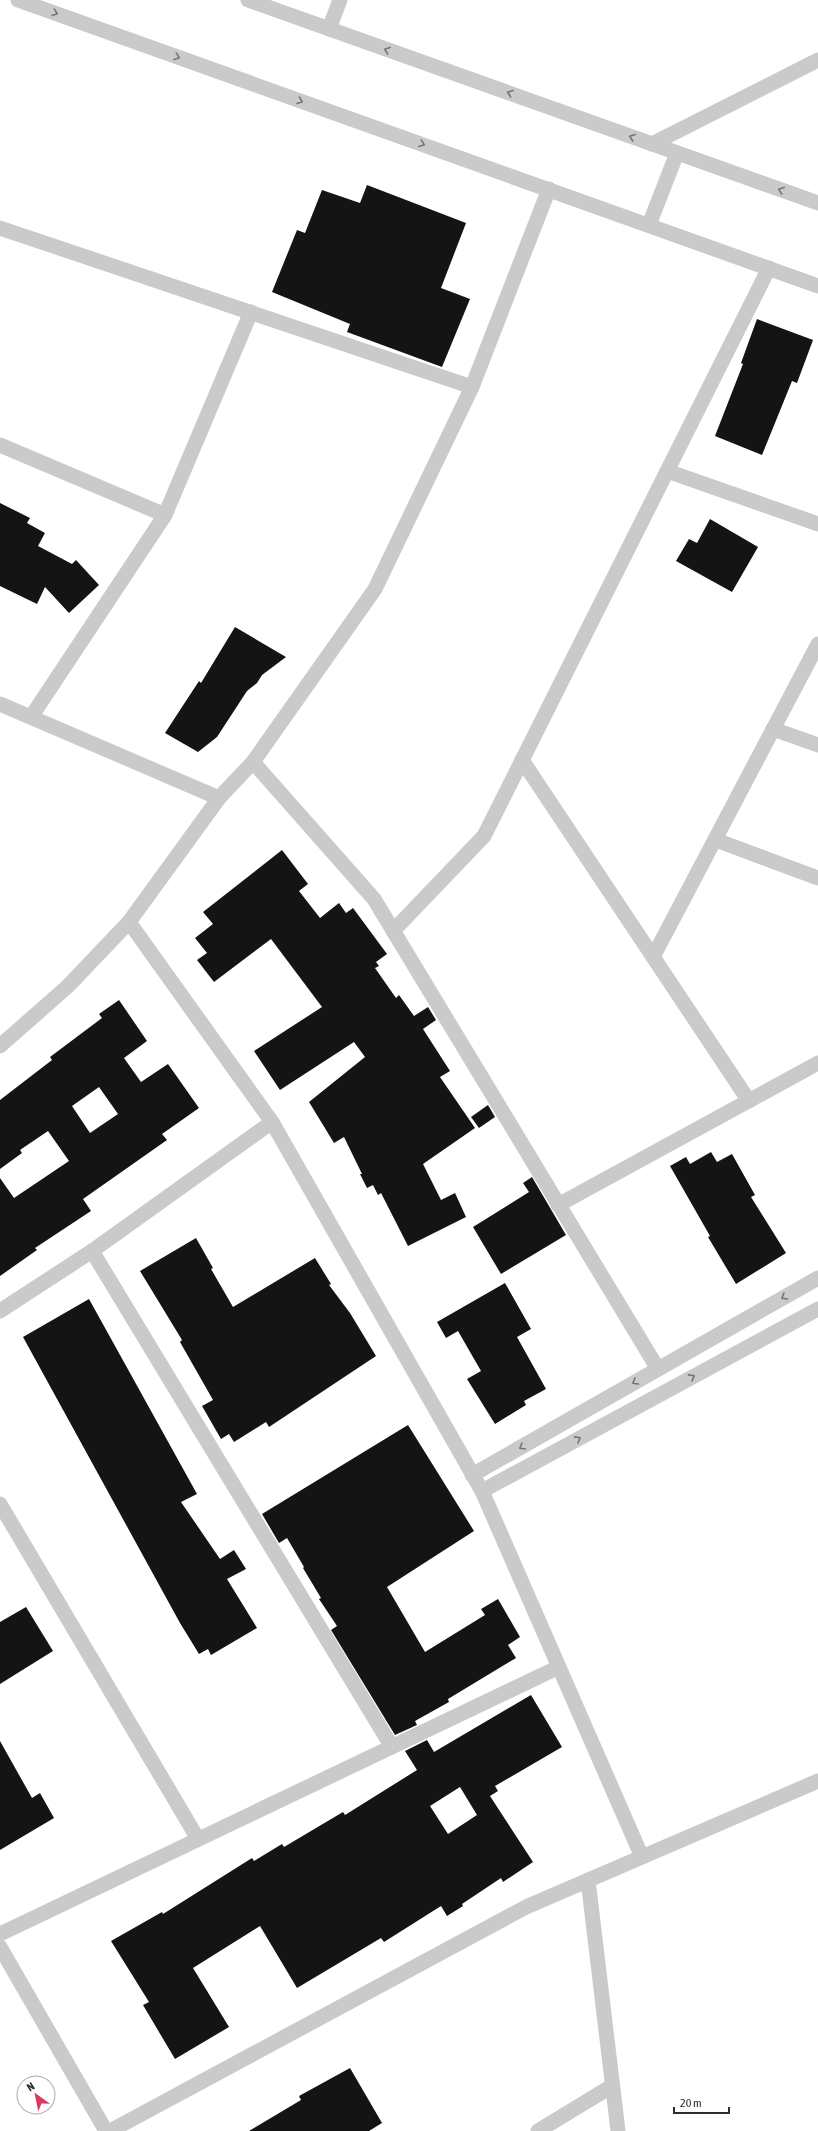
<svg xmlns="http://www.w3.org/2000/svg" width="818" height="2131" font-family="'Asap Condensed',sans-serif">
  <rect width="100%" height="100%" fill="#fff"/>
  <g fill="#141414" fill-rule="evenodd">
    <path d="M367 185 466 223 441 288 470 299 442 367 347 332 350 324 272 292 297 230 305 233 322 190 360 203Z"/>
    <path d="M757 319 813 340 797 383 792 381 762 455 715 436 743 364 741 363Z"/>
    <path d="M0 503 30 518 27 523 45 533 38 546 72 564 76 560 99 585 69 613 45 587 37 604 0 586Z"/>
    <path d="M710 519 758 547 732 592 676 561 689 539 697 543Z"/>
    <path d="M235 627 286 657 262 675 257 683 247 691 217 737 198 752 165 733 199 681 201 683Z"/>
    <path d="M282 850 308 884 299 891 320 918 339 903 346 913 353 908 387 954 376 962 379 966 375 968 396 998 399 995 414 1016 428 1007 436 1020 423 1029 450 1071 440 1077 475 1128 423 1164 441 1200 455 1193 466 1217 408 1246 381 1193 378 1195 373 1185 367 1188 360 1174H362L344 1137 334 1143 309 1102 365 1057 354 1042 280 1090 254 1051 322 1007 271 939 214 982 197 960 207 953 195 938 213 924 203 912Z"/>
    <path d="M119 1000 147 1041 124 1058 141 1082 168 1064 199 1108 162 1134 167 1140 83 1199 91 1211 35 1248 37 1250 0 1276V1178L14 1198 69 1161 48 1131 20 1150 22 1153 0 1169V1100L52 1060 50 1057 102 1018 99 1014ZM99 1087 118 1114 90 1133 72 1106Z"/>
    <path d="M488 1105 495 1117 479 1128 471 1117Z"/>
    <path d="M711 1152 717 1162 732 1154 755 1195 751 1197 786 1253 736 1284 708 1237 710 1236 670 1166 686 1157 690 1164Z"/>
    <path d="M532 1177 566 1235 501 1274 473 1227 529 1192 523 1183Z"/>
    <path d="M196 1238 213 1268 211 1269 233 1307 315 1258 331 1284 329 1285 350 1313 376 1356 269 1427 266 1422 234 1442 229 1434 221 1439 202 1406 213 1400 180 1342 182 1340 140 1271Z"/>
    <path d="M505 1283 531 1329 517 1337 546 1389 524 1401 526 1405 495 1424 467 1379 481 1371 458 1331 446 1338 437 1322Z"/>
    <path d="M89 1299 197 1494 181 1502 220 1559 234 1550 246 1569 227 1579 257 1628 211 1655 208 1649 199 1654 180 1623 23 1337Z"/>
    <path d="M408 1425 474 1531 387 1587 425 1652 485 1615 481 1609 498 1599 520 1637 508 1645 516 1658 448 1699 449 1702 415 1721 417 1725 395 1735 331 1630 337 1626 319 1599 321 1598 303 1568 304 1567 287 1538 279 1543 262 1514Z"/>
    <path d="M26 1607 53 1651 0 1684V1622Z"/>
    <path d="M531 1695 562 1747 495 1786 498 1791 490 1796 533 1862 503 1882 501 1878 462 1904 463 1906 447 1916 441 1906 384 1942 381 1938 297 1988 260 1926 193 1968 229 2027 175 2059 143 2005 149 2002 111 1941 162 1912 163 1914 252 1858 254 1861 282 1844 284 1847 343 1812 345 1815 417 1770 405 1751 427 1740 434 1752ZM460 1787 477 1815 448 1834 430 1806Z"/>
    <path d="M0 1741 32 1798 40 1793 54 1818 0 1850Z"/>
    <path d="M350 2068 382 2123 369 2131H249L301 2100 299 2096Z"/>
  </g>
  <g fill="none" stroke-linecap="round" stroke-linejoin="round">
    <g stroke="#cacaca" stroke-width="15">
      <path d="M18 0 818 286"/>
      <path d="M248 0 818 203"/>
      <path d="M329 29 340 0"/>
      <path d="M652 144 818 60"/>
      <path d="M649 225 677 153"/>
      <path d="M0 228 472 387"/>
      <path d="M0 445 165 515"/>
      <path d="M667 471 818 524"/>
      <path d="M0 704 219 798"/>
      <path d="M31 717 165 515 251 312"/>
      <path d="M773 729 818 745"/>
      <path d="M522 760 749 1101"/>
      <path d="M253 762 374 899 658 1369"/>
      <path d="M716 840 818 878"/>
      <path d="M129 922 272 1122 482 1491 642 1857"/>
      <path d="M393 931 484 836 769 268"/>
      <path d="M653 957 818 644"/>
      <path d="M0 1046 68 986 129 922 219 798 253 762 375 589 472 387 549 189"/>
      <path d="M558 1205 818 1063"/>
      <path d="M92 1251 392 1747"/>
      <path d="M0 1311 92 1251 272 1122"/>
      <path d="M472 1475 818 1278"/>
      <path d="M482 1491 818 1309"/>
      <path d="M0 1504 198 1839"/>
      <path d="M588 1880 618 2131"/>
      <path d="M0 1934 559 1667"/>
      <path d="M0 1947 106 2131"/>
      <path d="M110 2131 526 1907 818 1781"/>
      <path d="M538 2131 612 2086"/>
    </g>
  </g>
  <defs><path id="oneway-chevron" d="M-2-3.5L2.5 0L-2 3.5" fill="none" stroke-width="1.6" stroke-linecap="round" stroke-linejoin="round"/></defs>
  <g stroke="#747474">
    <use href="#oneway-chevron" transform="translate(55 13) rotate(20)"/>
    <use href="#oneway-chevron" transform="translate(387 50) rotate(-160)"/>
    <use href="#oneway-chevron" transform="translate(177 57) rotate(20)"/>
    <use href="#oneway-chevron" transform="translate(510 93) rotate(-160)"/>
    <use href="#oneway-chevron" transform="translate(300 101) rotate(20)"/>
    <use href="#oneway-chevron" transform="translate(632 137) rotate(-160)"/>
    <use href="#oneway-chevron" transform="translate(422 144) rotate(20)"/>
    <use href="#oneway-chevron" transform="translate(781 190) rotate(-160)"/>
    <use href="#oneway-chevron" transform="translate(784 1297) rotate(150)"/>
    <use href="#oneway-chevron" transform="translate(692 1377) rotate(-29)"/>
    <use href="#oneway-chevron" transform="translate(635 1382) rotate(150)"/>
    <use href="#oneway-chevron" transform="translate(578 1439) rotate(-29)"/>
    <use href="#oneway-chevron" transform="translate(522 1447) rotate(150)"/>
  </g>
  <g transform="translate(36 2095) rotate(327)"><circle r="19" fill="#ffffff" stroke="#ababab"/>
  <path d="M0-3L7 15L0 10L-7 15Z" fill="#db395f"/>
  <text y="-6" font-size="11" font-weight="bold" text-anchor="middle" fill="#2d2d2d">N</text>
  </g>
  <path d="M674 2107v6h55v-6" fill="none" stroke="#2d2d2d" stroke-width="2"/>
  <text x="680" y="2107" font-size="12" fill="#2d2d2d" stroke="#ffffff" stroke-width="3" paint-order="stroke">20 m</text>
</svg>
